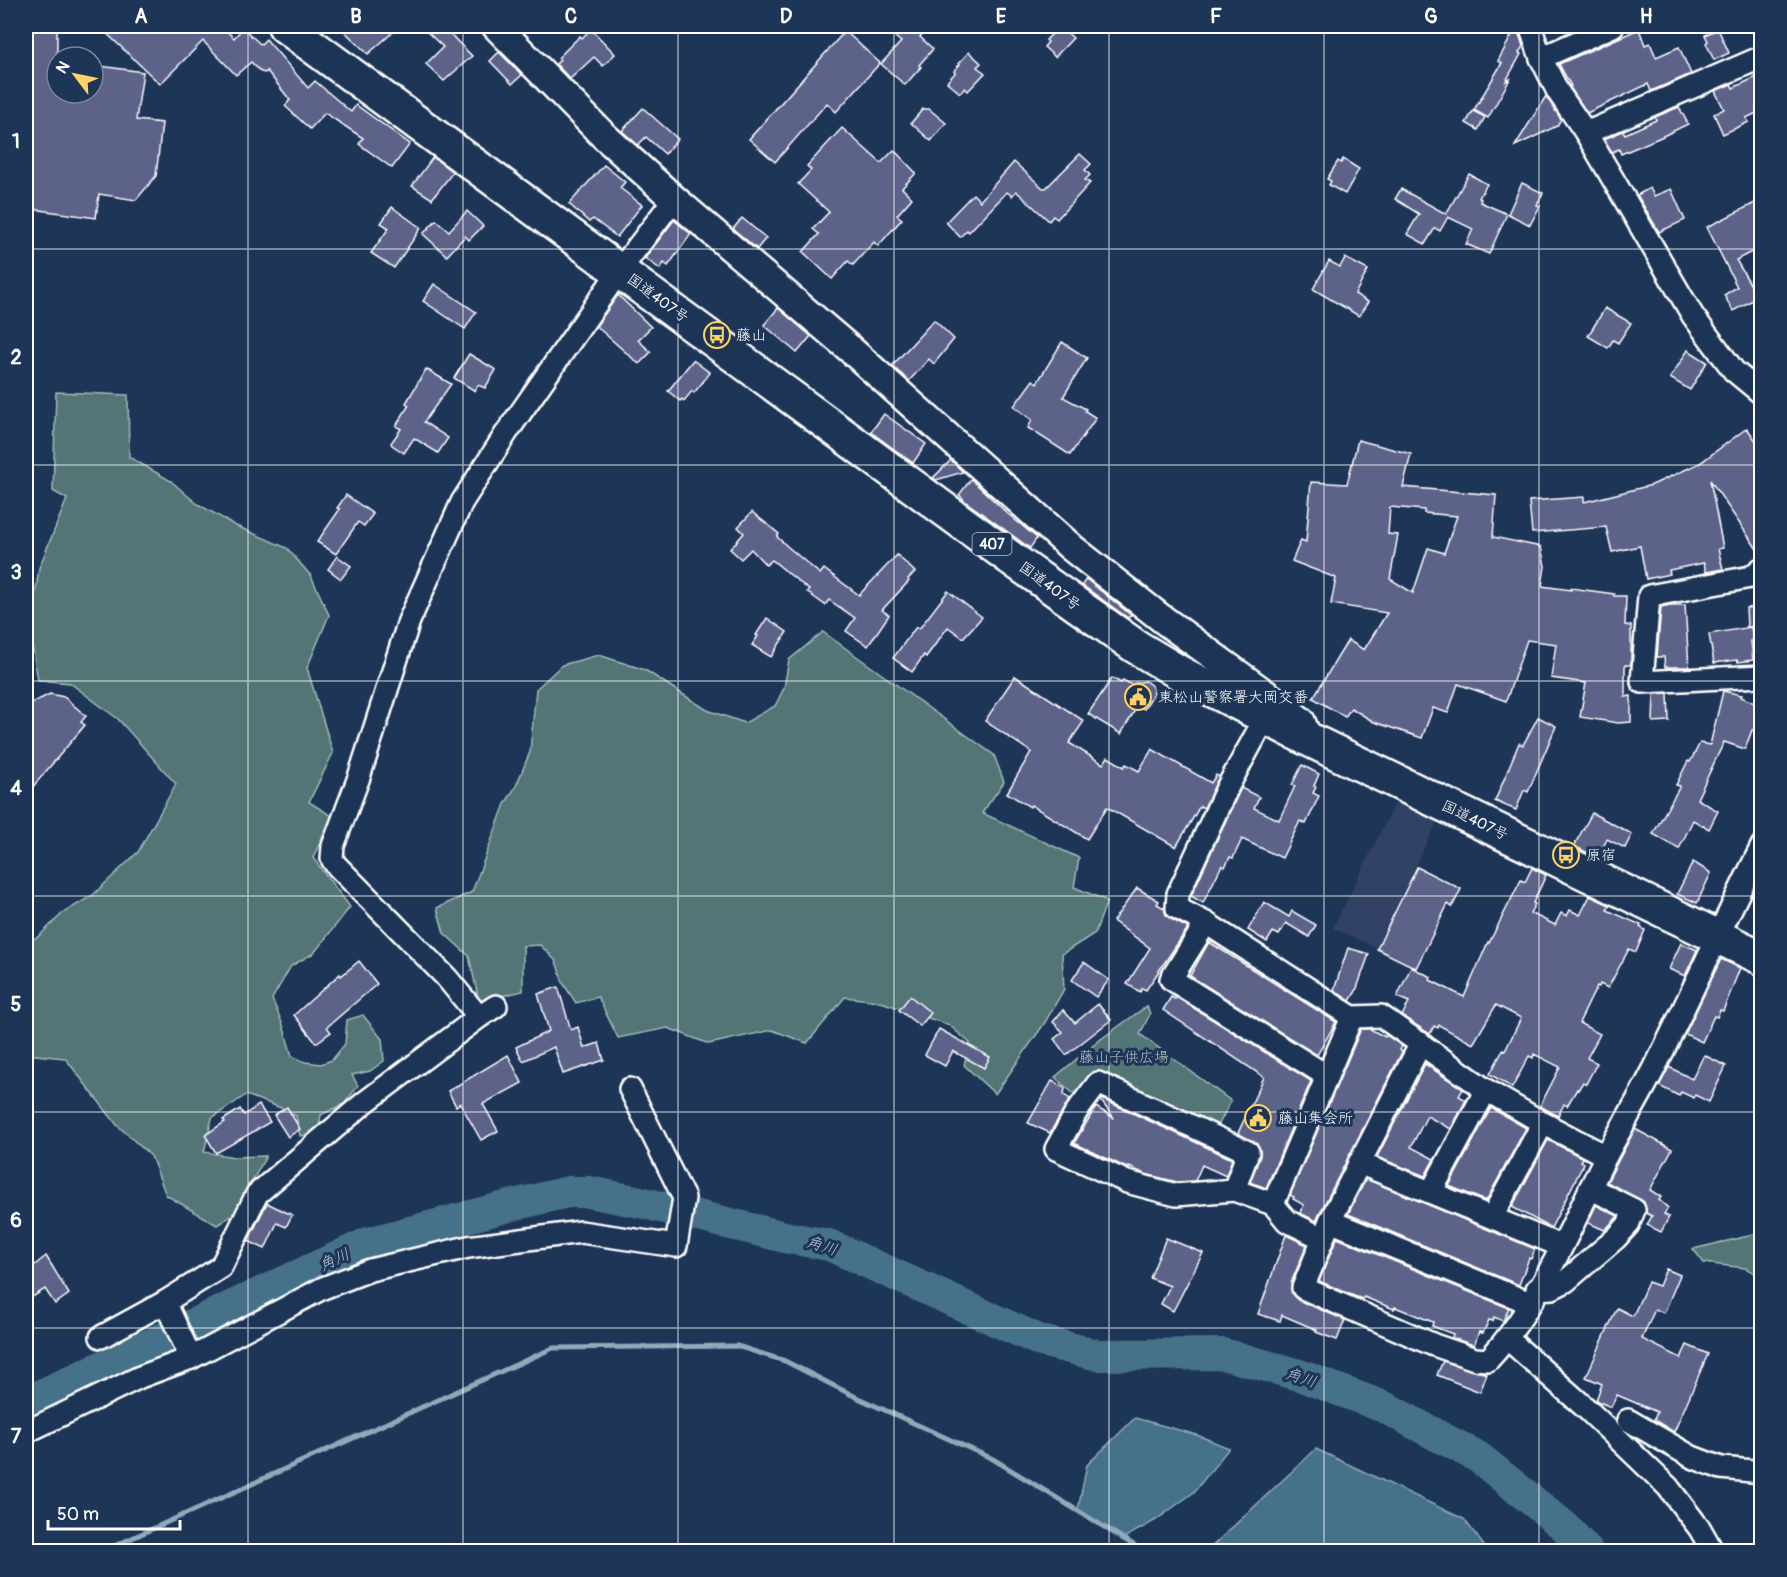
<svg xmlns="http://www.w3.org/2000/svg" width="1787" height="1577" font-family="Pangolin,'Klee One',sans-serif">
  <rect width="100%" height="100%" fill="#1d3557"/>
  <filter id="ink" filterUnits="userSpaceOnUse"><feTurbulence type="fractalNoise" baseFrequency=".0167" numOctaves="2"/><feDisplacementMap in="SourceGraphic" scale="12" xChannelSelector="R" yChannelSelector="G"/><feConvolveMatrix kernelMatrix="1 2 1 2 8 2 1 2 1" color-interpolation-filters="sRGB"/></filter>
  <g filter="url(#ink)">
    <path fill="#304266" d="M1397 799 1438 820 1376 948 1333 928Z"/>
    <g fill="#527474" stroke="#a8baba" stroke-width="1.5">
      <path d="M56 392 128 395 129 457 171 481 196 503 234 525 287 548 311 576 329 615 307 668 333 753 309 802 332 816 313 858 350 907 314 953 291 966 272 999 283 1025 292 1056 305 1062 321 1064 332 1060 345 1044 347 1020 363 1015 382 1039 384 1061 370 1071 352 1075 358 1086 344 1104 321 1115 318 1133 300 1136 296 1116 284 1109 246 1095 212 1118 204 1152 234 1157 266 1156 234 1214 217 1225 166 1195 151 1156 117 1125 65 1058 26 1054V943L38 937 63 913 93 895 138 852 176 784 118 719 70 683 38 680 30 632 39 568 67 499 53 491Z"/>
      <path d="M823 632 994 755 1004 782 982 813 1079 858 1074 887 1107 901 1095 933 1062 954 1064 989 1044 1024 995 1094 964 1065 970 1043 949 1025 878 1001 845 997 807 1043 772 1030 709 1044 668 1028 618 1038 598 997 576 1003 563 983 556 961 540 945 523 946V991L479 1001 469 956 444 933 437 908 472 892 505 804 516 786 530 752 536 689 562 665 599 655 645 670 707 710 745 723 775 706 784 688 789 660Z"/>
      <path d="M1147 1006 1150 1014 1140 1034 1231 1101 1218 1126 1213 1129 1097 1076 1077 1097 1055 1077 1101 1039Z"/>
      <path d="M1753 1235H1761V1276L1745 1268 1704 1263 1693 1249Z"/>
    </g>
    <g fill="#457189" stroke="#8faab8" stroke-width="1.5">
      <path d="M1135 1418 1197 1435 1229 1448 1194 1492 1156 1520 1124 1538 1078 1509 1087 1465Z"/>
      <path d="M1316 1449 1464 1519 1488 1551H1207Z"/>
    </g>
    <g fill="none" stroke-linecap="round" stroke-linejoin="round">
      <path stroke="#8faab8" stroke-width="5" d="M101 1552 553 1348 737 1346 785 1361 858 1398 993 1459 1145 1552"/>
      <path stroke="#457189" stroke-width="32" d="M26 1402 368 1243 509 1206 568 1192H589L640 1202 789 1238 829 1245 1041 1341 1098 1355 1223 1354 1299 1375 1384 1407 1478 1457 1564 1526 1588 1552"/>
    </g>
    <g fill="#5d6289" stroke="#fff" stroke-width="1.5" fill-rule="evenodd">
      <path d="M26 26H57V93H93V65L143 72 136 120 162 123 156 176 136 200 99 194 96 218 26 208Z"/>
      <path d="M99 26H221L234 38 243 28 259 43 261 44 266 39 308 88 315 81 351 112 356 105 410 144 392 168 359 144 363 138 325 113 310 129 285 106 290 100 267 71 265 73 261 72 251 62 236 75 203 41 160 84Z"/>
      <path d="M339 26H400L368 54Z"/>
      <path d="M421 26H442L472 56 444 81 426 64 443 47Z"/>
      <path d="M883 26H930L920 37 933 49 919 65 921 67 905 85 881 64 901 42Z"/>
      <path d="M1060 26 1073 38 1055 57 1044 47 1048 42 1046 40Z"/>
      <path d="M591 29 615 54 603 66 594 57 570 79 556 64 560 60 558 58 580 36 582 38Z"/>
      <path d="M1639 29 1645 45 1650 43 1656 57 1679 47 1691 74 1651 91 1648 84 1587 113 1569 86H1571L1559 64Z"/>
      <path d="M1718 29 1729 53 1714 60 1706 43 1708 41 1705 35Z"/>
      <path d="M845 31 880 63 836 112 827 103 775 162 749 139Z"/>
      <path d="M1514 31 1519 34 1523 46 1519 53 1521 54 1506 81 1510 79 1488 118 1474 110 1502 63 1498 61Z"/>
      <path d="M499 52 522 75 512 84 490 61Z"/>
      <path d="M969 52 981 63 977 67 985 73 968 91 965 88 960 93 947 82 955 73 954 71 960 64 959 63Z"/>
      <path d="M1761 75V111L1746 118 1749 122 1723 134 1714 114 1724 109 1715 91 1731 84 1733 88Z"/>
      <path d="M1546 96 1561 119 1557 126 1515 146Z"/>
      <path d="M1679 107 1688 124 1661 137 1621 154 1619 149 1612 152 1604 139 1623 131 1625 134 1656 120 1655 117Z"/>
      <path d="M643 108 678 139 665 154 646 137 638 145 622 131Z"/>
      <path d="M923 109H929L946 123 931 141 911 123Z"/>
      <path d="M1473 111 1485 117 1478 130 1466 123Z"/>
      <path d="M842 128 881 163 894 150 916 173 902 188 912 198 897 215 902 219 878 246 874 242 853 265 848 261 832 279 803 252 819 234 813 229 829 212 798 184 811 170 807 166Z"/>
      <path d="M1080 154 1091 164 1085 170 1090 175 1085 180 1090 183 1057 219 1053 216 1049 221 1016 191 1012 196 1007 192 969 232 967 230 960 237 946 222 973 194 980 201 1014 162 1043 188H1046Z"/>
      <path d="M433 157 453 172 432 199 412 186Z"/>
      <path d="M1343 159 1359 169 1345 194 1329 185 1331 181 1327 179 1338 161 1341 163Z"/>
      <path d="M604 165 625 182 620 188 642 205 617 237 593 219 589 222 569 204Z"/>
      <path d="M1469 174 1487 184 1479 198 1481 199 1480 202 1507 214 1489 254 1466 244 1473 229 1448 217 1440 231 1435 228 1425 244 1407 234 1419 214 1395 199 1401 189 1446 214Z"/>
      <path d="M1522 183 1543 193 1537 205 1540 206 1530 225 1508 214Z"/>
      <path d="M1650 188 1654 196 1671 189 1685 220 1659 232 1637 195Z"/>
      <path d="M1761 200V247L1736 260 1758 297 1733 311 1724 295 1737 287 1707 227Z"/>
      <path d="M392 207 421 228 394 268 371 253 389 228 381 223Z"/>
      <path d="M467 211 483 226 469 240 465 236 447 256 423 234 436 220 449 231Z"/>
      <path d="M742 218 766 238 757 249 733 229Z"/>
      <path d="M674 220 691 234 668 266 664 263 660 269 645 258Z"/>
      <path d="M1345 258 1368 270 1355 294 1368 302 1359 316 1313 289 1329 261 1340 267Z"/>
      <path d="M434 284 476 312 465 329 423 301Z"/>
      <path d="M618 295 651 327 638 340 651 352 639 364 596 326Z"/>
      <path d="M778 308 811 336 797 353 764 325Z"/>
      <path d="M1605 308 1631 323 1618 343 1613 340 1608 348 1588 336Z"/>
      <path d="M934 320 954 339 934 364 929 359 909 381 892 366Z"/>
      <path d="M1062 342 1087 358 1063 397 1086 409 1085 411 1096 418 1070 455 1028 428 1032 420 1014 406 1033 380 1037 383Z"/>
      <path d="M1688 350 1707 362 1690 390 1670 378Z"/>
      <path d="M469 354 496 370 485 388 478 385 475 391 454 378Z"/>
      <path d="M693 360 710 373 694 393 692 391 684 401 682 399 680 401 668 391Z"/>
      <path d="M426 369 451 384 424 422 448 438 438 453 414 438 404 453 392 445 391 443 401 429 396 426 409 405 406 403Z"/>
      <path d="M884 414 926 444 913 463 871 432Z"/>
      <path d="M1747 428 1761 448V555L1710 480 1723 548 1718 549 1723 569 1706 572 1704 563 1669 570 1670 574 1646 579 1640 546 1612 552 1606 527 1532 533 1529 501 1584 497V502L1652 485 1700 463Z"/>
      <path d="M1358 440 1411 454 1403 487 1496 495 1493 537 1541 547 1545 566 1542 586 1571 590V588L1614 594V596H1626L1625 625 1631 626V665H1625V697L1631 696V722L1618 723 1580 717 1586 683 1551 678 1556 644 1527 640 1506 701 1458 684 1448 713 1433 708 1422 738 1374 722 1351 708 1345 717 1313 698 1348 640 1364 650 1387 613 1331 604 1336 578 1292 561 1301 540 1306 542 1311 482 1347 484ZM1390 507 1424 510V513L1457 516 1444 553 1428 548 1413 593 1390 579 1398 535 1388 534Z"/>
      <path d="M951 460 963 472 936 480 933 478Z"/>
      <path d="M971 479 1008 514 1037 538 1030 548 962 499 963 498 959 495Z"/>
      <path d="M346 495 373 514 364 526 358 522 336 554 317 542 340 509 337 508Z"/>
      <path d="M752 512 779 534 777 537 788 547 820 574 824 569 859 595 897 555 915 572 908 579 909 581 882 610 889 615 868 646 846 631 855 618 829 600 825 605 807 592 809 590 772 560 766 565 751 549 741 559 730 549 744 533 738 527Z"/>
      <path d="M337 556 351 566 341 579 328 569Z"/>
      <path d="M1086 579 1131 615 1128 618 1082 585Z"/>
      <path d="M948 591 982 617 963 638 948 627 926 657 924 655 912 672 893 658 916 627 919 629Z"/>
      <path d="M1671 605H1685L1689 667H1665L1664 657H1657L1661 607Z"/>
      <path d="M1761 607V626L1747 627 1746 608Z"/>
      <path d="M767 618 787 632 771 657 752 645 758 636 756 635Z"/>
      <path d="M1751 627 1753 641H1751L1753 660 1738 662 1737 660 1714 663 1709 634Z"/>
      <path d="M1015 676 1084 721 1069 743 1103 764 1108 757 1124 767 1126 764 1139 771 1152 749 1211 783 1216 775 1219 777 1204 808 1200 806 1176 847 1107 807 1087 839 1031 805 1030 807 1007 793 1031 752 985 721Z"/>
      <path d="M1112 678 1121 683 1123 680 1130 684 1145 681 1152 686 1154 693 1144 709 1138 705 1121 734 1088 714Z"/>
      <path d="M1723 691 1742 695 1741 697 1761 706V730H1752L1745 749 1724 742 1697 799 1718 811 1709 829 1693 820 1679 849 1653 834 1680 786 1676 785 1688 761 1690 762 1700 743 1710 745Z"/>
      <path d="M1668 693 1669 721 1653 722 1654 694Z"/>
      <path d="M50 694 64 697 86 716 81 722 85 725 26 795V706Z"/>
      <path d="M1538 717 1556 726 1528 792 1524 790 1516 810 1495 801 1519 743 1523 745Z"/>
      <path d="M1302 765 1319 774 1314 786 1316 787 1313 793 1319 796 1306 824 1300 821 1282 858 1242 839 1233 858 1230 857 1225 867 1222 865 1203 903 1191 896 1241 788 1259 797 1254 808 1279 820 1295 786 1292 785Z"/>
      <path d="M1592 813 1632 834 1625 848 1607 839 1598 858 1574 846Z"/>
      <path d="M1693 862 1711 873 1697 903 1677 894Z"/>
      <path d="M1417 867 1461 889 1452 907 1448 904 1416 968 1377 949Z"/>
      <path d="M1532 868 1546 875 1533 903 1535 904 1530 913 1555 925 1561 913 1567 916 1570 910 1580 915 1590 896 1610 905 1607 910 1641 925 1640 927 1645 930 1636 952 1629 949 1608 988 1600 984 1599 987 1597 986 1579 1023 1600 1034 1587 1058 1597 1063 1586 1084 1583 1082 1578 1090 1577 1089 1567 1106 1564 1104 1558 1116 1540 1106 1560 1067 1534 1054 1533 1058 1529 1056 1512 1088 1490 1074 1503 1050 1505 1051 1521 1018 1496 1005 1473 1044 1439 1025 1438 1028 1434 1026 1430 1034 1425 1031 1402 1016 1409 1002 1397 997 1411 967 1431 977 1430 980 1464 997 1488 942 1489 943 1521 880 1525 882Z"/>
      <path d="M1137 888 1159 901 1157 904 1164 908 1166 915 1171 919 1188 928 1146 990 1142 988 1140 992 1127 984 1150 948 1113 921Z"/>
      <path d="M1264 902 1289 917 1292 911 1316 925 1309 937 1286 923 1279 935 1273 932 1267 942 1248 930Z"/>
      <path d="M1209 942 1336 1022 1317 1055 1190 976Z"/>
      <path d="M1681 943 1697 950 1685 976 1669 969Z"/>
      <path d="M1348 948 1369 954 1356 991 1350 1001 1334 990Z"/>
      <path d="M1721 959 1740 968 1723 1011 1720 1010 1717 1017 1714 1016 1702 1042 1685 1034Z"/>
      <path d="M359 961 377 984 327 1027 331 1032 316 1043 294 1015 340 974 341 976Z"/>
      <path d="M1084 962 1109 980 1096 997 1072 980Z"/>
      <path d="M558 987 571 1030 578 1027 584 1048 599 1043 604 1060 563 1074 554 1047 523 1061 516 1047 549 1031 538 994Z"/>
      <path d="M910 996 931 1013 920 1026 899 1010Z"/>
      <path d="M1171 997 1175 999 1176 997 1311 1081 1266 1188 1250 1182 1260 1156 1258 1145 1238 1133 1264 1077 1163 1010Z"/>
      <path d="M1098 1004 1111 1020 1066 1055 1054 1039 1063 1032 1053 1022 1063 1010 1075 1023Z"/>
      <path d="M939 1029 990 1057 984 1068 953 1051 945 1066 925 1055Z"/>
      <path d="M1361 1029H1370L1385 1037 1386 1035 1402 1046 1400 1050 1402 1052 1316 1221 1300 1213 1304 1205 1293 1199 1294 1197 1290 1195Z"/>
      <path d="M508 1055 522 1083 483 1104 498 1131 481 1140 460 1103 456 1106 448 1091Z"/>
      <path d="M1704 1055 1726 1066 1709 1102 1695 1095 1694 1098 1681 1092 1679 1096 1659 1086 1669 1067 1692 1079Z"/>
      <path d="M1425 1064 1463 1089 1459 1096 1466 1100 1451 1129 1427 1116 1411 1147 1434 1159 1425 1176 1377 1157Z"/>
      <path d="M1052 1081 1065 1088 1064 1095 1070 1099 1050 1133 1028 1123Z"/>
      <path d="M1102 1099 1232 1159 1226 1176 1202 1165 1195 1181 1177 1182 1145 1174 1129 1167V1169L1074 1143 1096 1107 1114 1118 1101 1101Z"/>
      <path d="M259 1105 270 1122 216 1153 205 1135 225 1122 223 1120 240 1109 244 1115Z"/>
      <path d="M287 1107 300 1129 288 1137 274 1115Z"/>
      <path d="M1491 1108 1526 1128 1486 1201 1449 1186Z"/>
      <path d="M1635 1129 1672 1149 1650 1190 1661 1197 1659 1200 1668 1208 1664 1214 1669 1217 1661 1232 1647 1225 1652 1216 1646 1213 1644 1202 1607 1182Z"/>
      <path d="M1548 1140 1583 1158 1581 1161 1584 1163 1551 1228 1512 1207Z"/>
      <path d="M1366 1179 1535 1249 1531 1259 1529 1258 1519 1285 1348 1214Z"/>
      <path d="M267 1203 292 1215 286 1227 277 1223 265 1249 248 1241Z"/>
      <path d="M1596 1205 1618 1216 1605 1230 1588 1223Z"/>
      <path d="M1286 1235 1307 1245 1291 1283 1293 1295 1298 1300 1345 1320 1337 1340 1316 1332 1317 1330 1282 1315 1280 1321 1258 1314Z"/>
      <path d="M1166 1238 1203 1253 1173 1311 1161 1304 1170 1286 1150 1278Z"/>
      <path d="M1337 1238 1509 1308 1503 1321 1494 1317 1493 1321 1489 1320 1483 1333 1479 1332 1474 1345 1452 1338 1453 1334 1432 1326 1433 1322 1395 1307 1394 1309 1364 1297 1363 1299 1354 1296 1319 1281Z"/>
      <path d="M46 1256 69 1294 55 1304 45 1289 26 1301V1272Z"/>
      <path d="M1666 1269 1680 1275 1664 1313 1655 1309 1642 1339 1681 1358 1687 1345 1708 1354 1674 1432 1654 1420 1657 1412 1617 1395 1611 1407 1597 1401 1596 1400 1602 1384 1586 1377 1617 1308 1633 1316 1648 1282 1659 1286Z"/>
      <path d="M1443 1361 1487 1374 1480 1392 1437 1375Z"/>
    </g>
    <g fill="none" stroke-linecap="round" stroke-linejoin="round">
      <defs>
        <g id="minor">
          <path d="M1530 26 1541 58 1558 92 1586 133 1693 316 1734 371 1762 394"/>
          <path d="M1541 58 1613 26"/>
          <path d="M1586 133 1762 57"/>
          <path d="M1762 568 1751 577 1649 596 1642 682 1762 676"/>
          <path d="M1265 718 1227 788 1178 894 1177 908 1206 923 1352 1017 1381 1016 1486 1090 1543 1123 1606 1156"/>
          <path d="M1206 923 1171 979 1327 1076"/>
          <path d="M479 1017 446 977 336 865 332 859 333 846 359 777 409 621 462 502 507 432 620 270 674 199"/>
          <path d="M1421 1043 1330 1221 1303 1288 1434 1345 1475 1359 1488 1360C1539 1306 1571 1226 1604 1160 1621 1127 1641 1096 1657 1063 1693 991 1725 918 1762 846"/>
          <path d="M1359 1163 1561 1246"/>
          <path d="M1234 1190 1248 1152 1098 1083 1077 1111 1056 1149 1127 1182 1176 1195 1234 1190 1273 1204 1287 1221 1322 1238"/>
          <path d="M1431 1192 1486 1090"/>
          <path d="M1273 1204 1352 1017"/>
          <path d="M1492 1217 1543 1123"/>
          <path d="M1330 1221 1530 1303"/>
          <path d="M1537 1289 1552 1288 1566 1281 1616 1238 1628 1225 1634 1210 1590 1188"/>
          <path d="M165 1302 191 1358"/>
          <path d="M101 1337 165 1302 221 1267 257 1194 364 1103 479 1017 496 1006"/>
          <path d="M1508 1339 1589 1411 1668 1487 1700 1529 1713 1552"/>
          <path d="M1628 1420 1692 1457 1721 1468 1762 1472"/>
          <path d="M26 1432 140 1377 191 1358 323 1288 370 1270 468 1247 581 1232 676 1246 684 1198 630 1089"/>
        </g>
        <path id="tertiary" d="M496 26 603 135 674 199 850 349 1072 548 1161 618 1285 708 1301 721 1308 739"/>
        <path id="trunk" d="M285 26 1012 559 1135 646 1180 673 1308 739 1762 958"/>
      </defs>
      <use href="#minor" stroke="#fff" stroke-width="26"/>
      <use href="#tertiary" stroke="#fff" stroke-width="32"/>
      <use href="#trunk" stroke="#fff" stroke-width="38"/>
      <use href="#minor" stroke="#1d3557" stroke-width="21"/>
      <use href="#tertiary" stroke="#1d3557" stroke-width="27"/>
      <use href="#trunk" stroke="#1d3557" stroke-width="33"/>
    </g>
  </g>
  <path fill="none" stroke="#fff" stroke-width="1.5" stroke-opacity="0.55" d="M248 26V1552M463 26V1552M678 26V1552M894 26V1552M1109 26V1552M1324 26V1552M1539 26V1552M26 249H1762M26 465H1762M26 681H1762M26 896H1762M26 1112H1762M26 1328H1762"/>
  <defs>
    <symbol id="bus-ring" viewBox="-11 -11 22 22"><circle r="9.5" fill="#1d3557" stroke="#ffd166" stroke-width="1.5"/><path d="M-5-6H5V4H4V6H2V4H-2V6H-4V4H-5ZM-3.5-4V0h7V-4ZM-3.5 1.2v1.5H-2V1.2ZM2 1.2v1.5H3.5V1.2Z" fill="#ffd166"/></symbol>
    <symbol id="civic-ring" viewBox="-11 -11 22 22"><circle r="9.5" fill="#1d3557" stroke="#ffd166" stroke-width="1.5"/><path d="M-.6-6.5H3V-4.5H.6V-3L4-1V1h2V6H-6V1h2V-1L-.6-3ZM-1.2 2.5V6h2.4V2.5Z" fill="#ffd166"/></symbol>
  </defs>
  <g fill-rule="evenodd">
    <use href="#bus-ring" x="702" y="320" width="30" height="30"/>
    <use href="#civic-ring" x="1123" y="682" width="30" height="30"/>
    <use href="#bus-ring" x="1551" y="840" width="30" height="30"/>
    <use href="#civic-ring" x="1243" y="1103" width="30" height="30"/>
  </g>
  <g text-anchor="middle" stroke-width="6" stroke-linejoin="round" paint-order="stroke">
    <rect fill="#1d3557" stroke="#bbc2cd" stroke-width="1.5" x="972.5" y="533" width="39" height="22" rx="4.5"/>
    <g font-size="14" font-weight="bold" fill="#fff">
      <text x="992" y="549">407</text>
    </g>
    <g font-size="15" fill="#fff" stroke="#1d3557">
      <text transform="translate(658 298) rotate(36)" y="5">国道407号</text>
      <text transform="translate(1050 586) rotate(36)" y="5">国道407号</text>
      <text transform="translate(1475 820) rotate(26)" y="5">国道407号</text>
    </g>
    <g font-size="15" fill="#fff" stroke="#1d3557" text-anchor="start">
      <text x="736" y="340">藤山</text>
      <text x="1158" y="702">東松山警察署大岡交番</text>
      <text x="1586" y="860">原宿</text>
      <text x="1278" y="1123">藤山集会所</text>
    </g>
    <g font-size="15" fill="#b1c0c0" stroke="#1d3557">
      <text x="1124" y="1062">藤山子供広場</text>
    </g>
    <g font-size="16" font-style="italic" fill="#b5c6d0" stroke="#1d3557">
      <text transform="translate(822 1245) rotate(17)" y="6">角川</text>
      <text transform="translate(334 1259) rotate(-25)" y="6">角川</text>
      <text transform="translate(1301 1377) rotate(18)" y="6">角川</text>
    </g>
  </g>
  <rect width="1787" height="1577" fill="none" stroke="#1d3557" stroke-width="66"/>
  <g transform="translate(75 75) rotate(302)"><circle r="28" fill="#1d3557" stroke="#77869a" stroke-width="1.5"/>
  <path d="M0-4.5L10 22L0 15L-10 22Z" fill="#ffd166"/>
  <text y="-9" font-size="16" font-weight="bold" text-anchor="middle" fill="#ffffff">N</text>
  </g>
  <path d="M48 1520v9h132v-9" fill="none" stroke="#ffffff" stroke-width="3"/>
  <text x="57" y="1520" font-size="18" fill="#ffffff" stroke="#1d3557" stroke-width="4.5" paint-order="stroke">50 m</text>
  <rect x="33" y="33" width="1721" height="1511" fill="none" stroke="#fff" stroke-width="2"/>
  <g font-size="20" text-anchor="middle" font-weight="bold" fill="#fff">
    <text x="141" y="23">A</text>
    <text x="356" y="23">B</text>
    <text x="571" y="23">C</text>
    <text x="786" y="23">D</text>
    <text x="1001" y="23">E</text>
    <text x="1216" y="23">F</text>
    <text x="1431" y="23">G</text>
    <text x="1646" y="23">H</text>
    <text x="16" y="148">1</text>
    <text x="16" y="364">2</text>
    <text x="16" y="579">3</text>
    <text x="16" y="795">4</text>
    <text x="16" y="1011">5</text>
    <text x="16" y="1227">6</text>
    <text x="16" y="1443">7</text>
  </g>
</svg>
